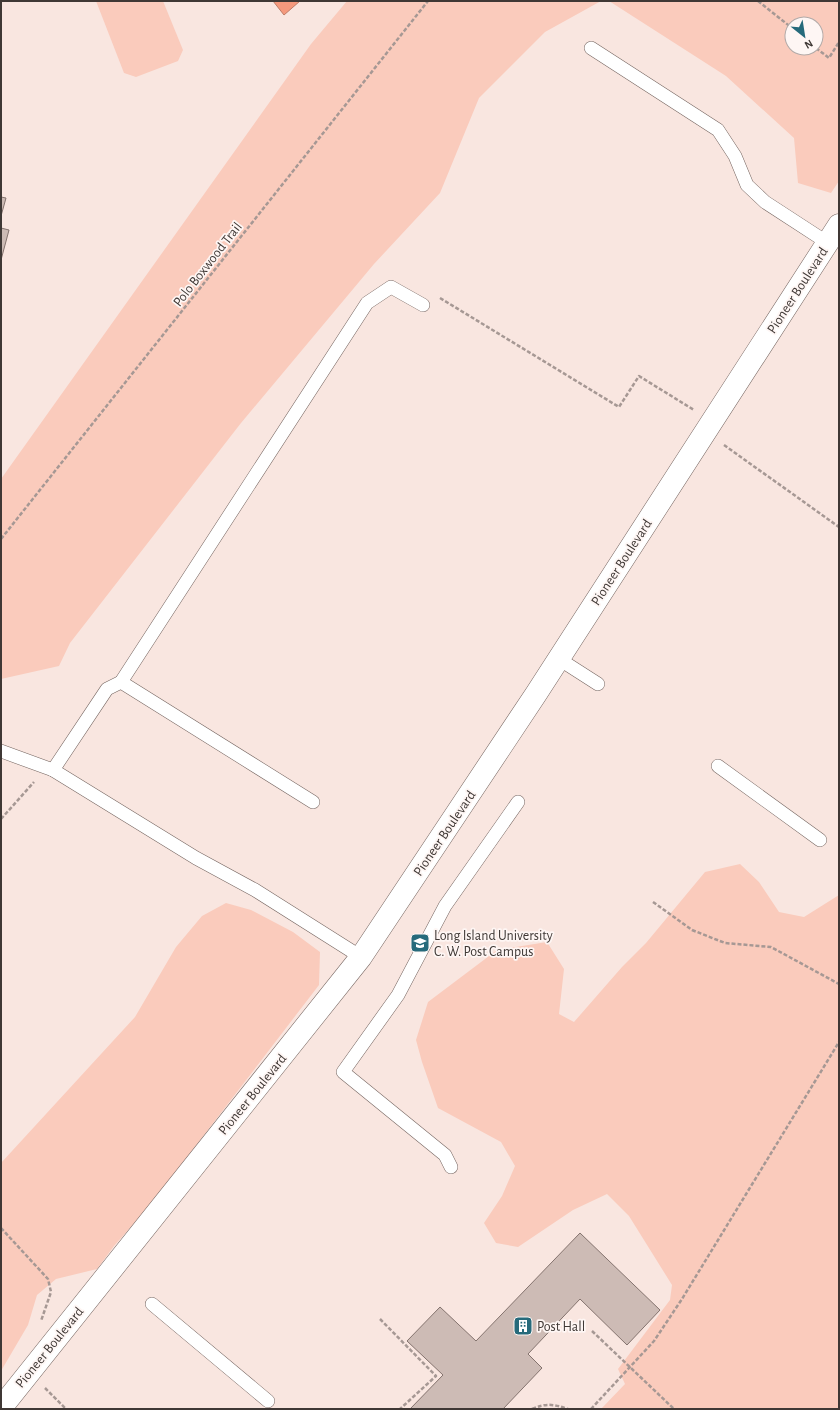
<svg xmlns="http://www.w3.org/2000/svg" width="840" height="1410" font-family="'Alegreya Sans',sans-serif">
  <rect width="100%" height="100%" fill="#f9e6e0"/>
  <g fill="#facbbc" fill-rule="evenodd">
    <path d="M96 1H163L183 50 178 61 136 77 124 73Z"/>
    <path d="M347 1H601L545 32 479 98 440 193 374 264 241 423 70 643 59 666 1 679V479L311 44Z"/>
    <path d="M609 1H839V181L831 193 798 183 794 138 726 76ZM792 24H816V48H792Z"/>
    <path d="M740 864 759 882 779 912 804 917 839 895V1409H601L625 1384 618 1369 670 1300 672 1285 629 1216 607 1194 573 1210 518 1247 496 1243 484 1223 502 1196 515 1166 501 1142 438 1108 422 1062 416 1040 428 1002 497 950 547 942 564 969 559 1014 574 1022 622 967 646 943 705 872Z"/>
    <path d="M226 903 251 910 293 932 320 952 319 985 151 1204 114 1246 97 1269 56 1279 37 1295 28 1325 1 1371V1163L135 1017 176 947 202 916Z"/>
  </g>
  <path fill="#f5997d" stroke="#be7c67" d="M273 1H300L284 15Z"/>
  <g fill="#cdbbb5" stroke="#84736e">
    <path d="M1 197 6 198 1 216Z"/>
    <path d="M1 228 9 230 1 260Z"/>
    <path d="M580 1233 660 1310 627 1345 580 1299 528 1354 542 1368 503 1409H410L443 1375 407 1341 440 1307 476 1341Z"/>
  </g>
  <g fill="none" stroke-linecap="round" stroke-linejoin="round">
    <defs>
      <g id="lane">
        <path d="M591 48 718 130 735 156 747 185 765 202 828 243"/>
        <path d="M559 659 598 684"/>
        <path d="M121 682 367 303 391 287 423 305"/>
        <path d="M1 751 53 770 196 858 255 890 361 957"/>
        <path d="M718 766 820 840"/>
        <path d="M53 770 107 689 121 682 313 802"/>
        <path d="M451 1167 445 1155 343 1072 398 995 445 906 518 802"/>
        <path d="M152 1304 268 1401"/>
      </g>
      <path id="street" d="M1 1408 361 957 536 694 839 225"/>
    </defs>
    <use href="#lane" stroke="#756560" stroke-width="14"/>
    <use href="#street" stroke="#756560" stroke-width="23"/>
    <g stroke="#a69894" stroke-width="2.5" stroke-dasharray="4 2" stroke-linecap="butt">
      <path d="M758 1 792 28"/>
      <path d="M816 48 829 58 839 42"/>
      <path d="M440 298 619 407 639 376 694 410"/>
      <path d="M724 445 839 527"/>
      <path d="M1 539 428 1"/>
      <path d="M1 819 34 782"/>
      <path d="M653 902 692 930 725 943 771 947 839 984"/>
      <path d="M1 1228 48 1279 51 1292 41 1321"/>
      <path d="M380 1319 436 1376 400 1409"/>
      <path d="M592 1331 674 1409"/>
      <path d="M45 1388 66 1409"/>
      <path d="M532 1409C546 1403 553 1404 568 1409"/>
      <path d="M591 1409 654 1341 682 1299 839 1042"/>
    </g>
    <use href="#lane" stroke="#fff" stroke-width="13"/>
    <use href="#street" stroke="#fff" stroke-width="22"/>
  </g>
  <defs>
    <symbol id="university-square" viewBox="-11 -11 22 22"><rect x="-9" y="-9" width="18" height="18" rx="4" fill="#266a7b" stroke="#fef6f4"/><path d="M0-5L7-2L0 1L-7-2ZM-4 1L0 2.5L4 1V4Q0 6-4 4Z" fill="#fff"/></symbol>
    <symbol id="building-square" viewBox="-11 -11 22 22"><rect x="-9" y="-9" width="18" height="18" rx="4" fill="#266a7b" stroke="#fef6f4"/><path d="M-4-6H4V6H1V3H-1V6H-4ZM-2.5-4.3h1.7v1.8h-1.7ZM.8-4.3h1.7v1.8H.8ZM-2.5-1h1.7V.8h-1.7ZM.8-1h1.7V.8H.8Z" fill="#fff"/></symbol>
  </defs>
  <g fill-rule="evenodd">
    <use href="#university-square" x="409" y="932" width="22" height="22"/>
    <use href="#building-square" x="512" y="1315" width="22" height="22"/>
  </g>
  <g text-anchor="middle" stroke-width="3.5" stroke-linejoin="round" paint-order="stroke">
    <g font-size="14" fill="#3f3835" stroke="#fef6f4">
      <text transform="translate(207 264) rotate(-52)" y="5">Polo Boxwood Trail</text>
      <text transform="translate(797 290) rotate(-57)" y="5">Pioneer Boulevard</text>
      <text transform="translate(621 562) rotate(-57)" y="5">Pioneer Boulevard</text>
      <text transform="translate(444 833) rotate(-56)" y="5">Pioneer Boulevard</text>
      <text transform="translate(252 1094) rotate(-51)" y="5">Pioneer Boulevard</text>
      <text transform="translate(49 1347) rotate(-51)" y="5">Pioneer Boulevard</text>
    </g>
    <g font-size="14" fill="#3f3835" stroke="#fef6f4" text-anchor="start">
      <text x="434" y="940">Long Island University<tspan x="434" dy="16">C. W. Post Campus</tspan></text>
      <text x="537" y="1331">Post Hall</text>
    </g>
  </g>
  <rect width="840" height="1410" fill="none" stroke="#3f3835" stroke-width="4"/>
  <g transform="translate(804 36) rotate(150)"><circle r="19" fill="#fef6f4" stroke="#b2aaa8"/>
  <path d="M0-3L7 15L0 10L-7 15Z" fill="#266a7b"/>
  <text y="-6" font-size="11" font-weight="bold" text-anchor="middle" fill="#3f3835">N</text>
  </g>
</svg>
